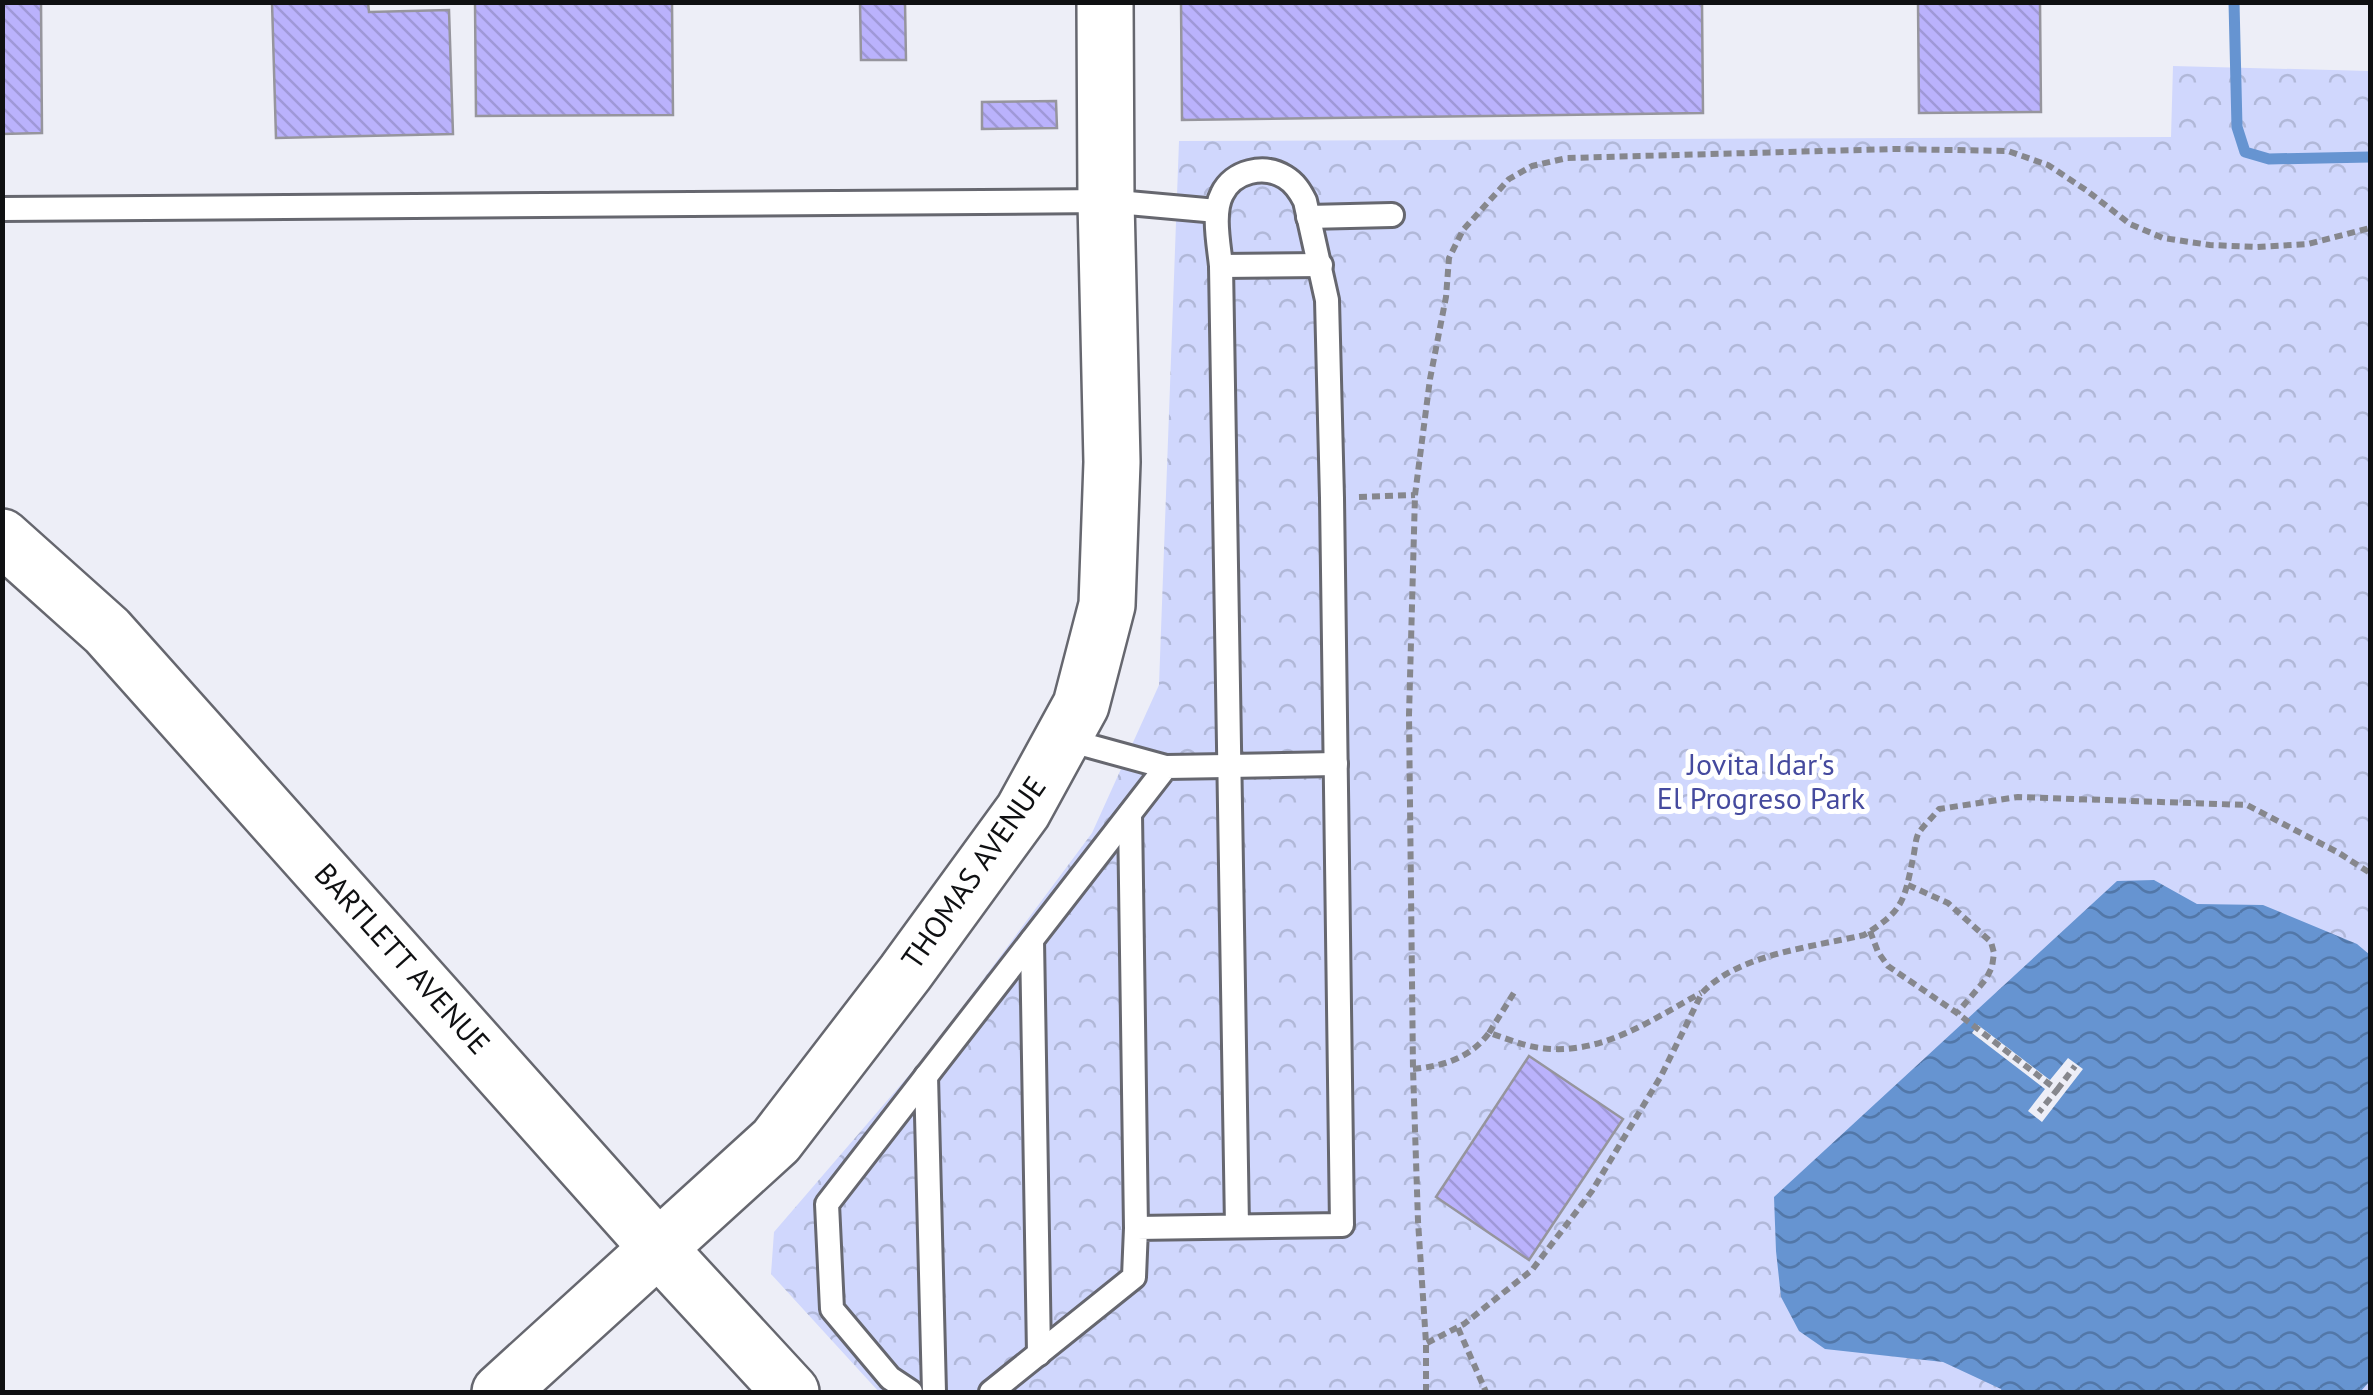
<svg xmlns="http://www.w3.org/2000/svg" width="2373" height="1395" font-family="'PT Sans',sans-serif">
  <defs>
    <pattern id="park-crowns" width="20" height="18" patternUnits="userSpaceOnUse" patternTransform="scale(2.5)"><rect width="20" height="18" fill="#d0d7fd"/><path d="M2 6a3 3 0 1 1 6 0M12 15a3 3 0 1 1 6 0" fill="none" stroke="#b1b8d8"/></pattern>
    <pattern id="water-waves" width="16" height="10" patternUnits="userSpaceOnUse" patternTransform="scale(2.5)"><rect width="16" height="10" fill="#6694d1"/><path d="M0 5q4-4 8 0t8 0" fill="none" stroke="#5277a8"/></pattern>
    <pattern id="building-back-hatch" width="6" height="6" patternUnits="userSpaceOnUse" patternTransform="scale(2.5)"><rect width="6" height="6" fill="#bab2fc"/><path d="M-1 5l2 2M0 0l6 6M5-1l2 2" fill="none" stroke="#9f98d7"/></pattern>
  </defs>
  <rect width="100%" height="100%" fill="#edeef7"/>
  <path fill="url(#park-crowns)" d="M2173 66 2370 71V1392H879L771 1274 774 1232 929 1052 1092 833 1159 685 1179 141 2171 137Z"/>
  <path fill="url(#water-waves)" d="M2154 880 2197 904 2263 905 2357 944 2370 955V1381L2360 1392H2002L2001 1389 1943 1362 1825 1349 1799 1331 1781 1297 1776 1251 1774 1197 2117 881Z"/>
  <path fill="#edeef7" d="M1978 1025 2050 1080 2068 1058 2083 1069 2042 1122 2028 1111 2045 1089 1972 1033Z"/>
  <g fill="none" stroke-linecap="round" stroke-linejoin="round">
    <path stroke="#6694d1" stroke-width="11" d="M2234 2 2237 127 2245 152 2269 159 2370 157"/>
  </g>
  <g fill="url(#building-back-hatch)" stroke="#96959d" stroke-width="2.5">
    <path d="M2 2H41L42 133 2 134Z"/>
    <path d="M272 2H368L369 12 449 10 453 134 276 138Z"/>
    <path d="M475 2H672L673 115 476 116Z"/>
    <path d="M860 2H905L906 60H861Z"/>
    <path d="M1181 2H1702L1703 113 1182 120Z"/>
    <path d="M1918 2H2040L2041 112 1919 113Z"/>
    <path d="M1056 101 1057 128 982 129V102Z"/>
    <path d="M1529 1056 1623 1119 1529 1260 1436 1197Z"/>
  </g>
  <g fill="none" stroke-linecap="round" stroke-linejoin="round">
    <defs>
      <g id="lane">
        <path d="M2 209 1106 201 1217 211"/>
        <path d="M1308 217 1392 215"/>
        <path d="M1221 266 1321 265"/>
        <path d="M1064 739 1166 767"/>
        <path d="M1130 814 1136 1228"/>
        <path d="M1032 940 1039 1354"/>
        <path d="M926 1076 934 1392"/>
        <path d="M911 1392 890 1378 832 1309 827 1204 1166 767 1336 764"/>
        <path d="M991 1392 1134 1277 1136 1228 1342 1225 1332 498 1327 300 1305 201C1300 191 1295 183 1285 177 1264 164 1233 171 1222 194 1212 213 1219 245 1221 266L1237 1226"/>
      </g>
      <g id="secondary">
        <path d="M2 537 107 631 658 1248 791 1392"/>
        <path d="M500 1392 776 1141 905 973 1023 811 1081 705 1107 605 1112 462 1106 201 1105 2"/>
      </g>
    </defs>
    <use href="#lane" stroke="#66676f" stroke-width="28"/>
    <use href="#secondary" stroke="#66676f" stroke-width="60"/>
    <g stroke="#86878d" stroke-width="6" stroke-dasharray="8 5" stroke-linecap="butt">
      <path d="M1359 497 1415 495"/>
      <path d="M1908 885 1948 903 1991 942 1994 953 1992 967 1986 979 1957 1013"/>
      <path d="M1870 931 1878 952 1888 966 1957 1013 2057 1090 2039 1112"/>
      <path d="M1489 1033 1515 991"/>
      <path d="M1413 1069C1444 1066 1470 1058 1489 1033 1506 1038 1523 1046 1541 1048 1601 1056 1651 1020 1701 993"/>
      <path d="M2057 1090 2075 1066"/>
      <path d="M1458 1328 1486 1392"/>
      <path d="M1427 1343 1464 1324 1532 1270 1592 1191 1661 1076 1702 993C1738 954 1813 947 1864 935 1903 911 1904 902 1913 858 1915 851 1915 841 1918 834 1923 826 1933 817 1939 809L2018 797 2247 805 2339 853 2370 873"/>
      <path d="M1426 1392V1343L1418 1221 1413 1069 1409 715 1415 495 1430 379 1446 297 1449 258 1463 230 1509 179 1532 166 1567 158 1895 149 2008 151 2048 165 2086 190 2130 224 2163 238 2210 245 2257 247 2308 244 2370 228"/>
    </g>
    <use href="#lane" stroke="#fff" stroke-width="22"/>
    <use href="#secondary" stroke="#fff" stroke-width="55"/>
  </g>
  <g text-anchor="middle" stroke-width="10" stroke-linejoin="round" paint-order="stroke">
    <g font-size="30" fill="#454a9e" stroke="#fff">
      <text x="1761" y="775">Jovita Idar's<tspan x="1761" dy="34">El Progreso Park</tspan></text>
    </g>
    <g font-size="30" fill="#0f1012" stroke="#fff">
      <text transform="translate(974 873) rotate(-55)" y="10">THOMAS AVENUE</text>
      <text transform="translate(402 959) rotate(48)" y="10">BARTLETT AVENUE</text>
    </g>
  </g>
  <rect width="2373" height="1395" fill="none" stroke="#0f1012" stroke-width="10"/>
</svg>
